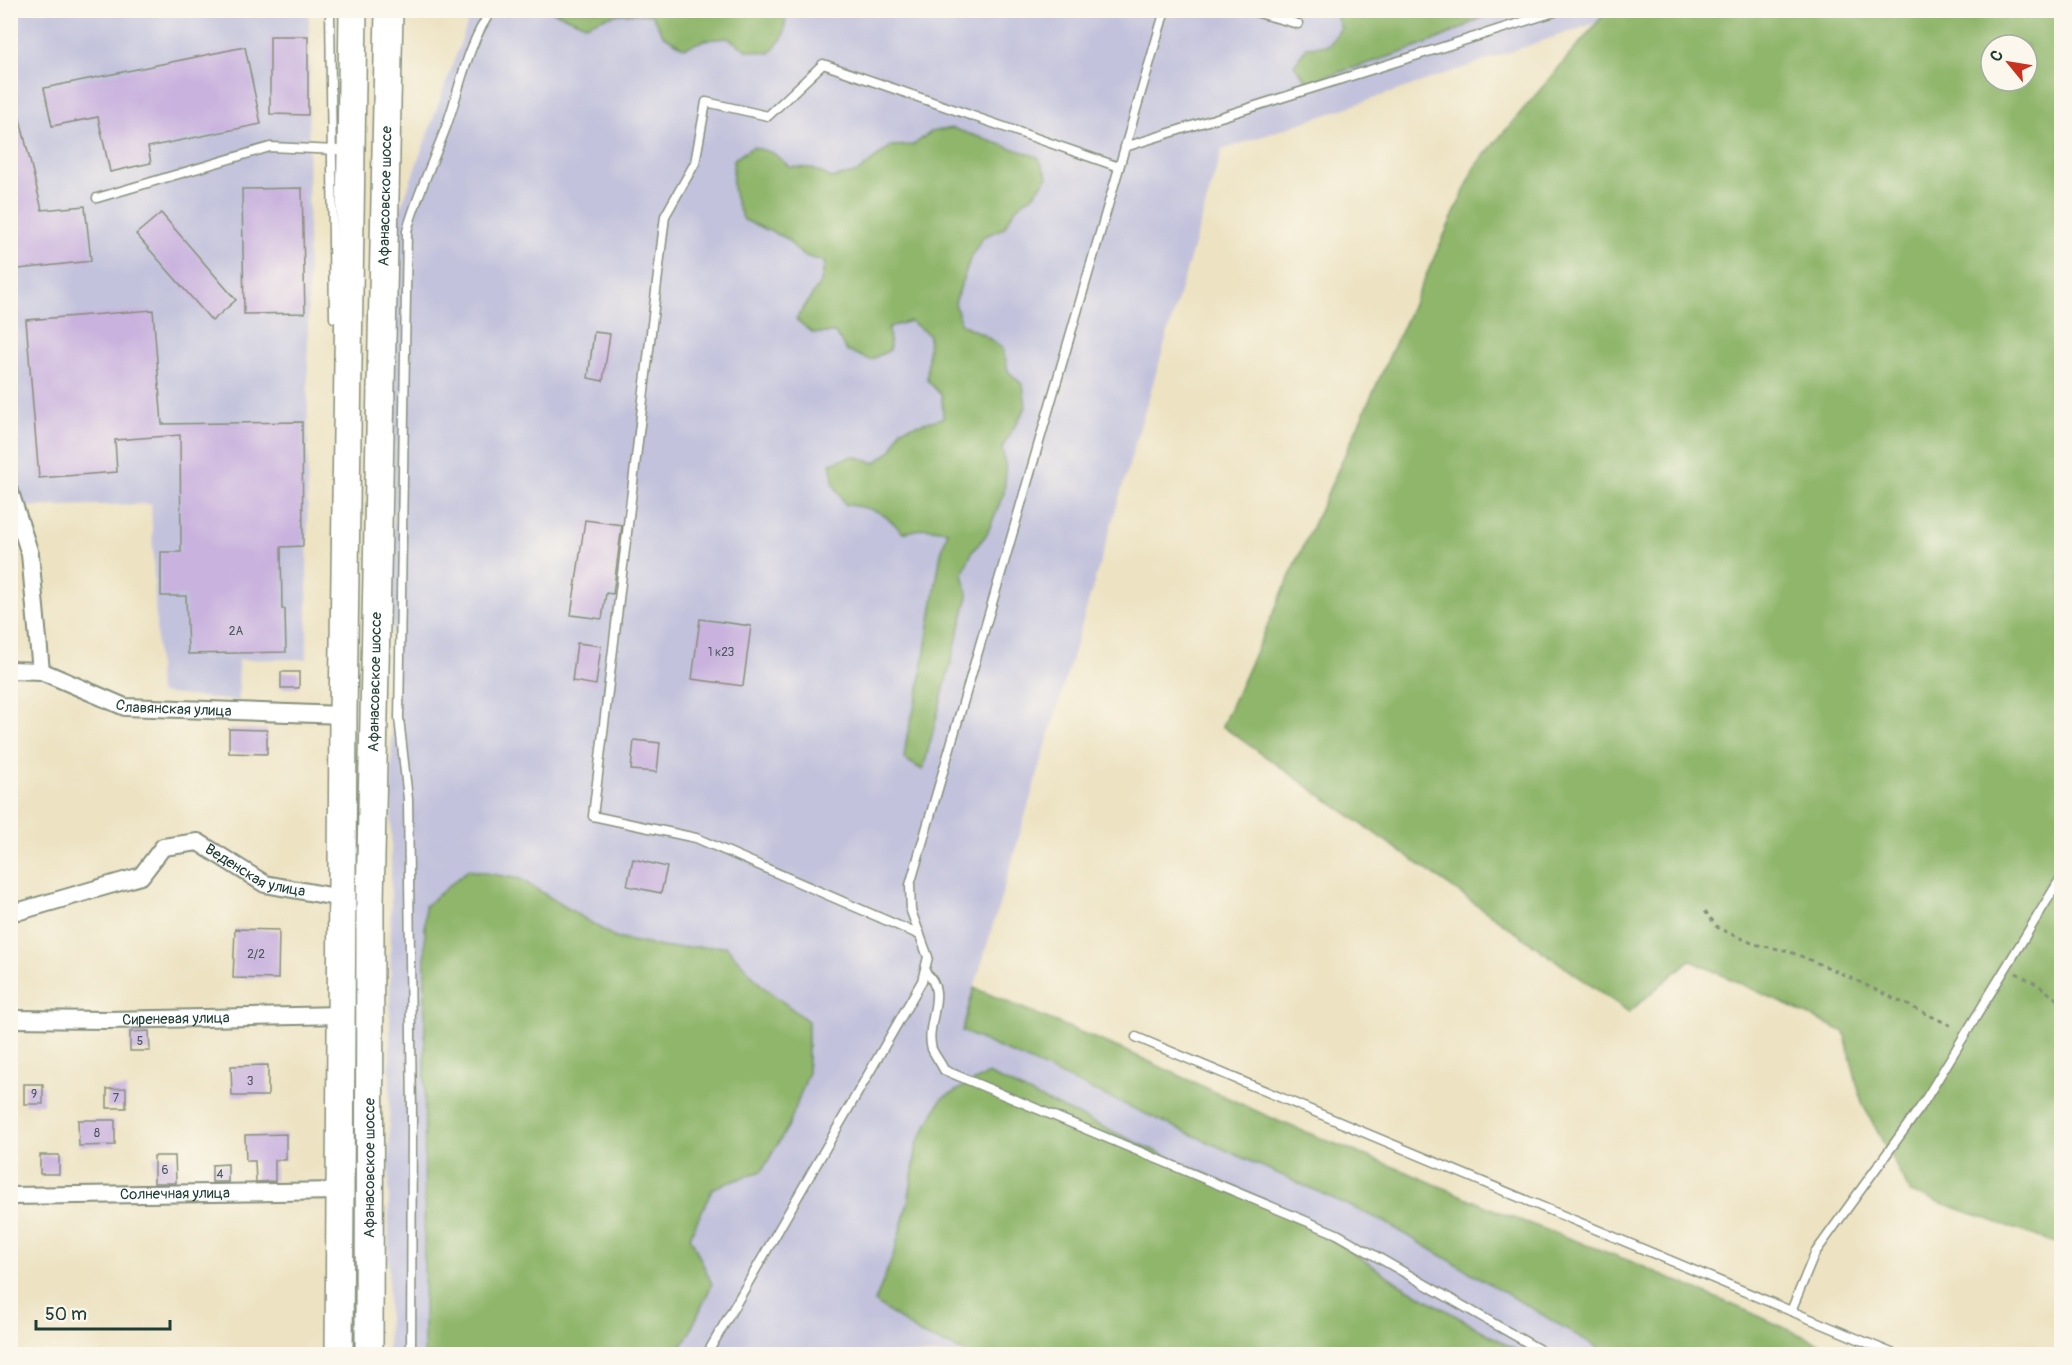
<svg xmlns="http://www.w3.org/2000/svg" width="2072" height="1365" font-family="Pangolin,sans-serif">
  <rect width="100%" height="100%" fill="#fbf7ec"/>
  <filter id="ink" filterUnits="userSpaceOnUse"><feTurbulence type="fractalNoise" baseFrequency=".0167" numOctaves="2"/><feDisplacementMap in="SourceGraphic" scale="12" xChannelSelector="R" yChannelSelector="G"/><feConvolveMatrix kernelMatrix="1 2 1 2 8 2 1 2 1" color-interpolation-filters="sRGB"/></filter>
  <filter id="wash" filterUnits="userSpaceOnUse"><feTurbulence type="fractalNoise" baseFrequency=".008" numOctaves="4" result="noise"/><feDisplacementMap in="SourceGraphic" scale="24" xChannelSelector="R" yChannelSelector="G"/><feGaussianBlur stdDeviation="1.35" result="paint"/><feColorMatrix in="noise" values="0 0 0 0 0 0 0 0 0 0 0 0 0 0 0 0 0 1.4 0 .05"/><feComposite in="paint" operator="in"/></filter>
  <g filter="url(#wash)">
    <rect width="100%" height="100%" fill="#ede3c3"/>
    <g fill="#c2c2dc">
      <path d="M10 11H309L307 659 238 660 239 701 159 693 151 504 11 507Z"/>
      <path d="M472 11H1621L1616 16 1222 150 962 1030 1383 1221 1609 1354H388L395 224Z"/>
    </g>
    <g fill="#90b66c" stroke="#587a50" stroke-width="1.5" fill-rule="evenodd">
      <path d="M551 11 787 10V11L783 37 770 53 747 50 728 38 705 40 684 48 663 35 652 15C624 11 612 14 586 25Z"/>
      <path d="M1334 11 1490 10V12C1436 47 1369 62 1308 82L1294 65 1307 47 1329 45 1341 28Z"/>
      <path d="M1607 11H2061V1245L1910 1192 1862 1103 1844 1032 1690 960 1629 1012 1222 726 1476 165ZM1991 45H2027V81H1991Z"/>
      <path d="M952 128 1038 157 1048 177 1033 195 1015 209 1004 228 983 237 970 259 955 303 961 324 982 334 1003 348 1008 371 1023 385 1026 407 1002 448 1006 470 1004 493 987 534 972 552 963 573 968 596 923 770 904 759 907 736 918 694 941 553 948 531 925 528 903 533C883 510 874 509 845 504L834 485 830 463 854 456 875 463 892 450 901 429 943 418 942 396 927 380 929 335 910 321 889 327 890 350 870 360 847 351 835 333H812L796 319 821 282 825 262 802 255 786 238 744 220C732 197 731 184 734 159L753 147 773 153 790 167 811 168 832 178 858 172 891 146 913 145 931 132Z"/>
      <path d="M468 870 520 879 616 938 667 948 726 946 762 986 808 1021V1074L789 1125 762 1171 713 1188 690 1236 712 1284 689 1334 677 1354H424L425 906Z"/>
      <path d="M974 988 1128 1052 1278 1121 1409 1173 1509 1216 1630 1261 1754 1314 1843 1354H1609L1383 1221 962 1031Z"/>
      <path d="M988 1074 1296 1216 1400 1284 1523 1354H970L920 1334 875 1302 895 1250 909 1198 917 1144 942 1098Z"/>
    </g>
    <g id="blocks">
      <g fill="#c9b2de">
        <path d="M270 36H308V115L270 114Z"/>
        <path d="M245 47 261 124 148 147 151 163 110 172 98 117 52 126 44 88Z"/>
        <path d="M16 103 42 210 85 206 91 261 10 270V104Z"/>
        <path d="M302 188 305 313 244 314 242 189Z"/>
        <path d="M161 213 236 300 212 321 136 234Z"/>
        <path d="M153 310 162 424 302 422 303 546 281 547 282 609H285L286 652 188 654 186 596H161V552H181L180 435 115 440 117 472 39 478 26 320Z"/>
        <path d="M594 332 610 334 603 381 588 378Z"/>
        <path d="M585 520 622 525 613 594 606 593 602 619 571 615Z"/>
        <path d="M700 619 751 626 743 686 692 679Z"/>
        <path d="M577 643 601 646 596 685 572 681Z"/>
        <rect x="281" y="672" width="18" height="16"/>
        <path d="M229 729 267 730V754L229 753Z"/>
        <path d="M634 740 660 743 657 772 631 770Z"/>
        <path d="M633 859 667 867 661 893 627 886Z"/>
        <path d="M235 929 279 930 278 979 233 978Z"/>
        <path d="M149 1031 150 1051H130V1032Z"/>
        <path d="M268 1065V1096H232L231 1066Z"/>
        <rect x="24" y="1084" width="19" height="20"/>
        <path d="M126 1088V1108H107V1089Z"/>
        <path d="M78 1120H115V1145L79 1146Z"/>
        <path d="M286 1134V1160H275V1181L256 1182 255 1161H246L245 1135Z"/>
        <rect x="40" y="1155" width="19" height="19"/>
        <path d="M154 1156H175L176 1183H154Z"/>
        <path d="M228 1164V1182H212V1165Z"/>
      </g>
    </g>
  </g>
  <g filter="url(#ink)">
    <use href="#blocks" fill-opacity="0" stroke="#86907c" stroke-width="1.5"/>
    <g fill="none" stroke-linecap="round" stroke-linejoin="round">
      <defs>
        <g id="service">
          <path d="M330 10 334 318"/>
          <path d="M1248 10 1298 24"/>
          <path d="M1125 147 1561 10"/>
          <path d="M97 198 270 147 337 150"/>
          <path d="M920 935 696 838 593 816 665 216 695 163 706 102 768 116 823 64 1119 167"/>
          <path d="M925 972C950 992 924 1023 932 1049 935 1056 941 1063 944 1070L1337 1234 1547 1354"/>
          <path d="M1136 1037 1791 1311"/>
          <path d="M411 1354 412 1114 408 799 399 718 407 231C417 195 433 162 446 127 460 89 467 44 492 10"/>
          <path d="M707 1354 922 981 928 957 911 911 910 885 1165 10"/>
          <path d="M1894 1354 1791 1311 1815 1253 1922 1105 2062 876"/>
        </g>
        <g id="minor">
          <path d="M10 492 30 554 41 671"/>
          <path id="s1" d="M10 670 41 671 125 707 343 715"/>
          <path id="s2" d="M10 909 20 911 141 876 163 847 198 842 265 884 341 898"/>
          <path id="s3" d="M10 1019 108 1020 342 1015"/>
          <path id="s4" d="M10 1196 340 1191"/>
        </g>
        <g id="primary">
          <path d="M339 1354 343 715 353 10"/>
          <path id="s5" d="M369 1354 370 903 389 10"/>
        </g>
      </defs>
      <use href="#service" stroke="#86907c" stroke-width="11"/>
      <use href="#minor" stroke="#86907c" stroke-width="20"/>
      <use href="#primary" stroke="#86907c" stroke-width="30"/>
      <g stroke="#86907c" stroke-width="3" stroke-dasharray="4.5 4.5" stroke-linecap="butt">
        <path d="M1705 911 1718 928 1754 944 1788 951 1832 969 1954 1027"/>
        <path d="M2016 973 2038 985 2062 1003"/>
      </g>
      <use href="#service" stroke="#fff" stroke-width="8"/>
      <use href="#minor" stroke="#fff" stroke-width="16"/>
      <use href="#primary" stroke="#fff" stroke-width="27"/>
    </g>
  </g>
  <g text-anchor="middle" stroke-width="4.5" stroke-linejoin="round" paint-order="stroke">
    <g font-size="12" fill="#4a5a5e">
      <text x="236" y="635">2А</text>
      <text x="721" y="656">1 к23</text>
      <text x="256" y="958">2/2</text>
      <text x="140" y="1045">5</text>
      <text x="250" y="1085">3</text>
      <text x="34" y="1098">9</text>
      <text x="116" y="1102">7</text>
      <text x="97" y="1137">8</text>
      <text x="165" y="1174">6</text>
      <text x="220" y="1178">4</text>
    </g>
    <g font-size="15" fill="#1f3d34" stroke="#fbf7ec">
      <text dy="5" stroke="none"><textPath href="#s5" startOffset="1158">Афанасовское шоссе</textPath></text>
      <text dy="5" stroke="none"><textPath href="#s5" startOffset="672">Афанасовское шоссе</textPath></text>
      <text dy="5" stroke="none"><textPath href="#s1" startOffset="171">Славянская улица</textPath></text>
      <text dy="5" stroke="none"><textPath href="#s2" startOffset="273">Веденская улица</textPath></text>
      <text dy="5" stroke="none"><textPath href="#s3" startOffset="166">Сиреневая улица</textPath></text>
      <text dy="5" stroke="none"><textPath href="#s5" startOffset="186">Афанасовское шоссе</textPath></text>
      <text dy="5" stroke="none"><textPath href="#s4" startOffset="165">Солнечная улица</textPath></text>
    </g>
  </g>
  <rect width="2072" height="1365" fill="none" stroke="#fbf7ec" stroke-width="36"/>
  <g transform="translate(2009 63) rotate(300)"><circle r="28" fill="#fbf7ec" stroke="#a3ada2" stroke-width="1.5"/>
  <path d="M0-4.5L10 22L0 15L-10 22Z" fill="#c8321e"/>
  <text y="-9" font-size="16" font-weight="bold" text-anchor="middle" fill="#1f3d34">С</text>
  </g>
  <path d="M36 1320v9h134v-9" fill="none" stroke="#1f3d34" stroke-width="3"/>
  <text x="45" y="1320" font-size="18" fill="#1f3d34" stroke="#fbf7ec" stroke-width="4.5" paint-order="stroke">50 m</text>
</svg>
